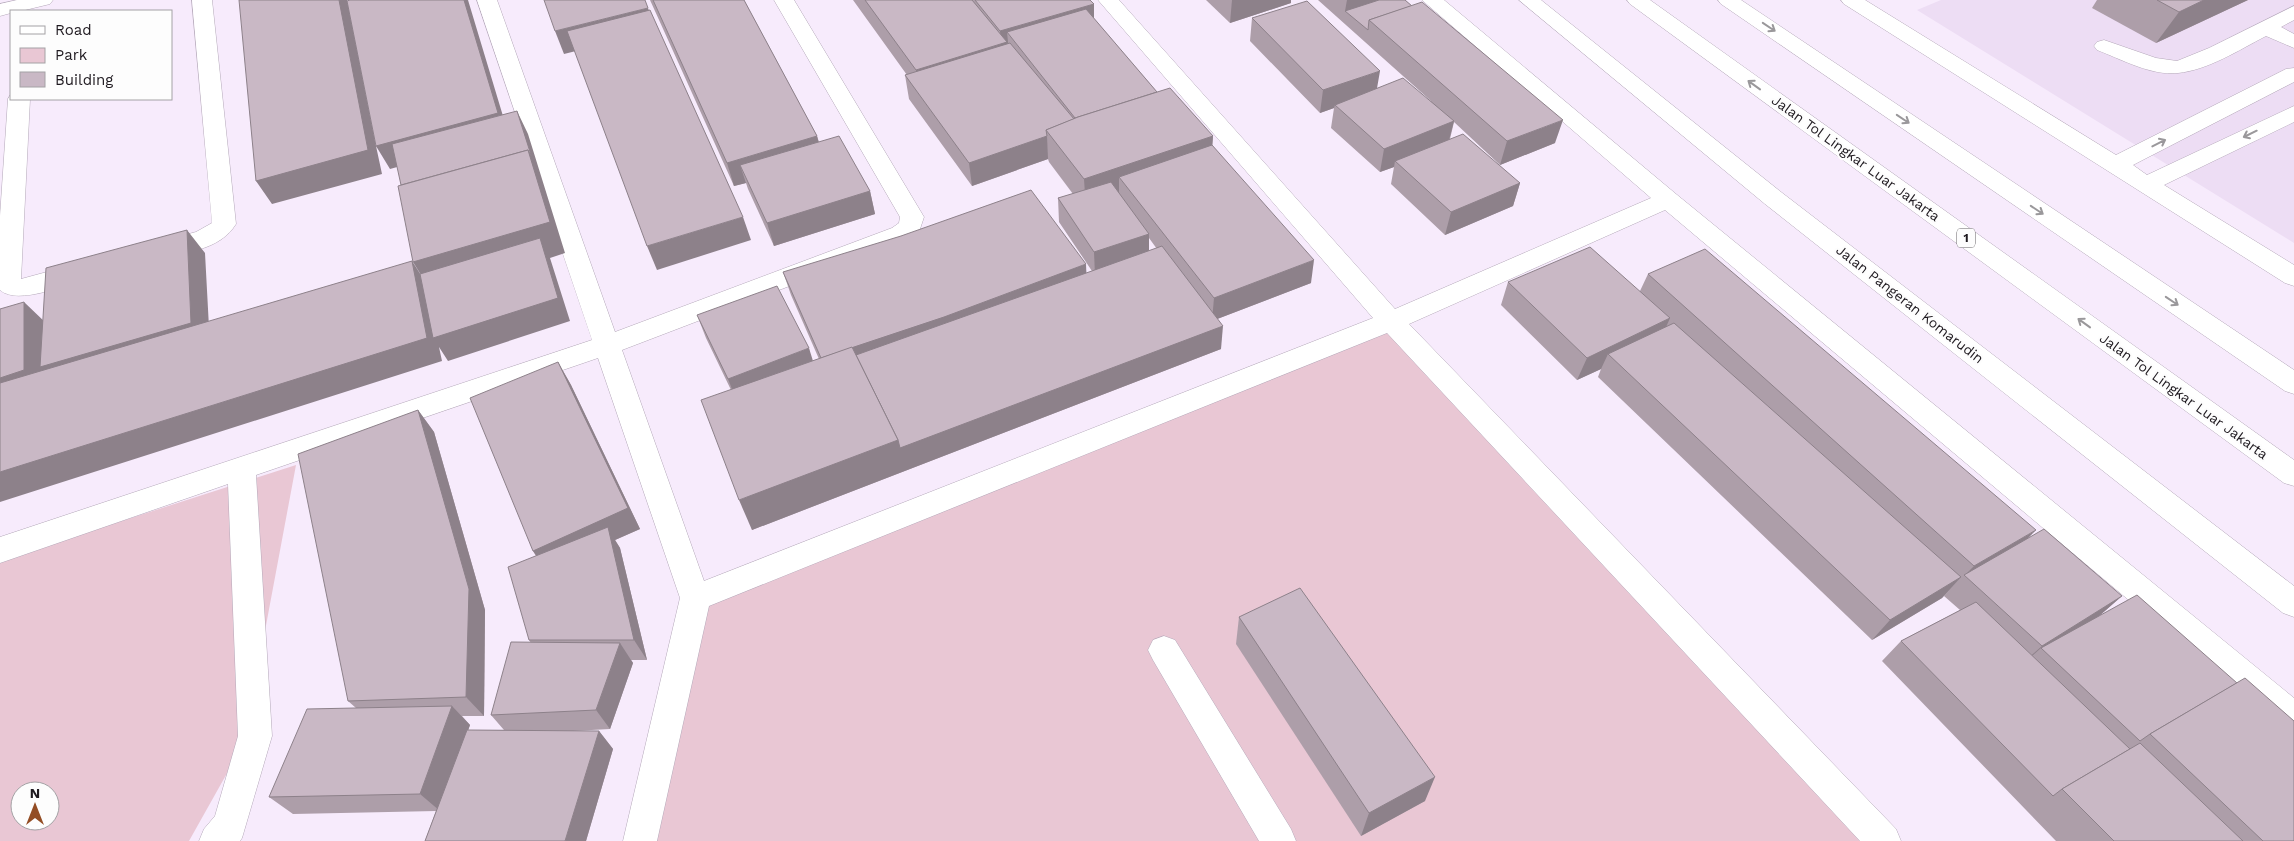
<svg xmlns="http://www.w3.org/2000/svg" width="2294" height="841" font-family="'Work Sans',sans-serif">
  <rect width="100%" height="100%" fill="#f7ebfc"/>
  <path fill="#edddf4" d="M1941 0H2294V243L1917 10Z"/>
  <g fill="#e9c7d4" fill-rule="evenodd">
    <path d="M1391 321 1884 841H640L695 598Z"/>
    <path d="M296 465 244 743 189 841H0V560ZM20 791H50V821H20Z"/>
  </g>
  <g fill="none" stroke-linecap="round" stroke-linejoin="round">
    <defs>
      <g id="minor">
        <path d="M17 0H53L50 4 21 11H11V13L0 16V4Z"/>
        <path d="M192 0H212L236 224C220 250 187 252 160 258L151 256 148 250 151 244 196 232 212 223Z"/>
        <path d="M477 0H497L615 332 892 228 899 223 900 217 774 0H794L924 217 919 232 910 240 622 350 704 581 1373 318 1098 0H1119L1395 309 1651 198 1422 0H1444L1676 194 2294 698V733L2282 729 1665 210 1409 324 1896 829 1901 841H1860L1387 333 709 606 657 841H623L680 598 598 358 256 475 272 736 242 838 240 841H199L204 829 215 816 238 736 228 484 0 563V537L592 340Z"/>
        <path d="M1519 0H1541L1781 192 2294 586V617L2283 613 1765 204Z"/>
        <path d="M1841 0H1865L2116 155 2286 69 2294 68V82L2133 165 2147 175 2294 106V122L2164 185 2294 265V286L2285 283 1844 4Z"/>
        <path d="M2294 6V20L2281 27 2294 34V48L2266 36C2239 50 2208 70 2178 73 2151 76 2121 59 2097 50L2094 46 2097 42 2104 40 2156 58 2177 61 2209 48Z"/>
        <path d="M11 94V99H30L21 279 80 263 89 266 92 272 89 278C68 284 18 306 0 290V216L8 99Z"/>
        <path d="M1164 636 1175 640 1291 829 1296 841H1259L1153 660 1148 650 1153 640Z"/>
      </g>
      <g id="highway">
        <path d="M1627 0H1650L2294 460V486L2284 483 1630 4Z"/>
        <path d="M1718 0H1741L2294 370V394L2285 391 1721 4Z"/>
      </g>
    </defs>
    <use href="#minor" stroke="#b4a8b9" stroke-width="1"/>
    <use href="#highway" stroke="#b4a8b9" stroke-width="1"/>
    <use href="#minor" fill="#fff" fill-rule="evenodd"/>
    <use href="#highway" fill="#fff" fill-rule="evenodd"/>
  </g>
  <g fill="#ad9ea9" fill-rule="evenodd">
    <path d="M650 0H744L817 136 819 142 870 191 875 214 774 246 748 189 746 183 734 186Z"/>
    <path d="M853 0H1090L1094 4V19L1157 92 1213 136 1212 145 1311 283 1217 319 1221 349 752 530 731 390 706 338 697 315 813 361 819 359 791 295 783 272 1086 274 1092 271 1059 222 1058 198 1073 194 1049 162 1048 159 972 186 909 99 905 75H907ZM1149 238 1157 249 1149 251Z"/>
    <path d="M1206 0H1291V3L1230 23Z"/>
    <path d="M1318 0H1405L1555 143 1500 165 1454 122 1450 139 1520 183 1513 206 1445 235 1391 184 1394 167 1380 172 1331 128 1334 108 1320 113 1250 41 1252 18 1377 88 1431 101Z"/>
    <path d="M2097 0H2248L2156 43 2092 8Z"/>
    <path d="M1648 274 2028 538 2122 596 2099 616 2294 841H2056L1882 661 1901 641 1960 610 1944 596 1953 586 1942 598 1872 640 1598 377 1601 369 1577 380 1501 305 1508 282 1640 291Z"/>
    <path d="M558 362 571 385 640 529 615 540 620 548 647 660H631L633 663 610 729 573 731H599L613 749 586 841H425L436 811 293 814 269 797 356 708 348 701 418 410 434 432 485 610 484 716H462L470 725 468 730H504L491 715 531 643 529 640 536 556 533 551Z"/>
    <path d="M1239 617 1425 801 1361 836 1236 644Z"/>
  </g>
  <g fill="#8d818a">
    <path d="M339 0H347L376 146 464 0H468L509 136 390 169 376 146 382 174 272 204 256 181Z"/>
    <path d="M1232 0H1291V3L1230 23Z"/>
    <path d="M1347 0H1397L1345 11Z"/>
    <path d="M2204 0H2248L2156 43 2179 12Z"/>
    <path d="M1094 4V27L1007 32 1009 52 920 94 916 70 1001 44 1000 31Z"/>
    <path d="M648 8 656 31 564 54 555 31Z"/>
    <path d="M1380 71 1376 94 1335 105 1334 108 1320 113 1323 90Z"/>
    <path d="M517 111 528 134 565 253 550 258 570 321 448 361 439 347 442 361 0 502V472L412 261 433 294 413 262Z"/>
    <path d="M1563 120 1555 143 1500 165 1507 141Z"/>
    <path d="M1454 121 1448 144 1395 161 1394 167 1380 172 1384 149Z"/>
    <path d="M817 136 823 160 740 165 746 183 734 186 727 163Z"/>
    <path d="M1047 136 1048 159 972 186 969 163Z"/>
    <path d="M1213 136 1211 168 1119 177V199L1086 210 1084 179Z"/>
    <path d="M1520 183 1513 206 1445 235 1451 212Z"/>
    <path d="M870 191 875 214 774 246 767 223Z"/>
    <path d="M743 217 751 240 657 270 647 246Z"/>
    <path d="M187 230 205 253 210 346 0 408V378L24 302 47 324Z"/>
    <path d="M1149 234V257L1095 275 1094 252Z"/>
    <path d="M1314 260 1311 283 1212 321 1214 298Z"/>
    <path d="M1086 264 1087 287 861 369 821 358Z"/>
    <path d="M1670 318 1660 341 1608 354 1601 369 1577 380 1587 358Z"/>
    <path d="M1223 326 1221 349 752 530 739 500 898 440Z"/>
    <path d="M809 348 816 371 737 402 728 379Z"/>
    <path d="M558 362 571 385 640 529 615 540 620 548 647 660 634 640 548 572 533 551Z"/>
    <path d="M418 410 434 432 485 610 484 716 466 697Z"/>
    <path d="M2036 530 2016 551 1964 576 1974 566Z"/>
    <path d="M1961 577 1942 598 1872 640 1890 620Z"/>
    <path d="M2122 596 2098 617 2041 648 2025 662 2019 666 2042 646Z"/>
    <path d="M620 643 633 663 610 729 596 710Z"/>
    <path d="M452 706 470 725 440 811 420 794Z"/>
    <path d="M599 731 613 749 586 841H565Z"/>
    <path d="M1435 777 1425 801 1361 836 1369 813Z"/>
  </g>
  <g fill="#c9b8c5" stroke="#8d818a">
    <path d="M239 0H339L368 150 256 181Z"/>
    <path d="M350 0H464L498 113 376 146 347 1Z"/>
    <path d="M544 0H645L648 8 555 31Z"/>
    <path d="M653 0H744L817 136 727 163Z"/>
    <path d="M865 0H972L1007 42 916 70Z"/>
    <path d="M975 0H1090L1094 4 1000 31Z"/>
    <path d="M1379 0H1405L1412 6 1369 20 1368 30 1345 11Z"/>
    <path d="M2157 0H2204L2179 12Z"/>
    <path d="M1307 1 1380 71 1323 90 1252 18Z"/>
    <path d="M1422 2 1563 120 1507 141 1369 20Z"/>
    <path d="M1086 9 1157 92 1075 118 1007 32Z"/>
    <path d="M650 10 743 217 647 246 567 31Z"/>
    <path d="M1010 43 1074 119 1046 130 1047 136 969 163 905 75Z"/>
    <path d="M1403 78 1454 121 1384 149 1335 105Z"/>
    <path d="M1170 88 1213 136 1084 179 1046 130 1078 117Z"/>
    <path d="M517 111 532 158 528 150 401 185 392 144Z"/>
    <path d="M1463 134 1520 183 1451 212 1395 161Z"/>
    <path d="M839 136 870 191 767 223 740 165Z"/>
    <path d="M1212 145 1314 260 1214 298 1119 177Z"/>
    <path d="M528 150 550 222 413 262 398 186Z"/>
    <path d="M1111 182 1149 234 1094 252 1058 198Z"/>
    <path d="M1031 190 1086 264 944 317 821 358 783 272 901 236Z"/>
    <path d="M187 230 191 323 40 367 46 268Z"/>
    <path d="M540 238 558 298 433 338 420 274Z"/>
    <path d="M1162 246 1223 326 900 448 898 440 856 355Z"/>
    <path d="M1590 247 1670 318 1587 358 1508 282Z"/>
    <path d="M1705 249 2036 530 1974 566 1648 274Z"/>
    <path d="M412 261 427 338 0 472V383Z"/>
    <path d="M777 286 809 348 728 379 697 315Z"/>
    <path d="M24 302V370L0 378V309Z"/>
    <path d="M1674 323 1961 577 1890 620 1608 354Z"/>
    <path d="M852 347 898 440 739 500 701 400Z"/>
    <path d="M558 362 628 508 533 551 470 398Z"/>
    <path d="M418 410 469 589 466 697 348 701 298 454Z"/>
    <path d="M608 527 634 640H529L508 567Z"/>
    <path d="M2044 529 2122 596 2042 646 1964 575Z"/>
    <path d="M1300 588 1435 777 1369 813 1239 617Z"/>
    <path d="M2137 595 2237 683 2150 734 2140 741 2041 648Z"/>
    <path d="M1976 602 2130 749 2062 789 2053 796 1901 641Z"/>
    <path d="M511 642 620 643 596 710 491 715Z"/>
    <path d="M2245 678 2294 721V841H2263L2150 734Z"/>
    <path d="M452 706 420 794 269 797 307 709Z"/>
    <path d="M467 730 599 731 565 841H425Z"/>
    <path d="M2140 743 2243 841H2114L2062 789Z"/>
  </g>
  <defs><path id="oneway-shaft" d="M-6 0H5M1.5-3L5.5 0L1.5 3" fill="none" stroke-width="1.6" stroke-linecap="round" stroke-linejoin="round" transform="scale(1.25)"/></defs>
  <g stroke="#9a989b">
    <use href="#oneway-shaft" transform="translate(1769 27) rotate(34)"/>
    <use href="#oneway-shaft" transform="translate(1754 85) rotate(-144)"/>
    <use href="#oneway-shaft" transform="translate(1903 119) rotate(34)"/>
    <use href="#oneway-shaft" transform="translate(2250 134) rotate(154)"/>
    <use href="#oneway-shaft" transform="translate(2159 143) rotate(-27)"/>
    <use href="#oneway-shaft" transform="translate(2037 210) rotate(34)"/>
    <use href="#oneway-shaft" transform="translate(2172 301) rotate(34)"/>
    <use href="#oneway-shaft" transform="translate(2084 323) rotate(-144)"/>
  </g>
  <g text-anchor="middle" stroke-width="4.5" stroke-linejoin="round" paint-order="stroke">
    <rect fill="#fdfdfd" stroke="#625e62" stroke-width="1" x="1957" y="228.5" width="18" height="19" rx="4"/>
    <g font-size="12" font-weight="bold" fill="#1f1a20">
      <text x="1966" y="242">1</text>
    </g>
    <g font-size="14" fill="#1f1a20" stroke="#fdfdfd">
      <text transform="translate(1856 158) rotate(36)" y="5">Jalan Tol Lingkar Luar Jakarta</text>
      <text transform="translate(1910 304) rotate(38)" y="5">Jalan Pangeran Komarudin</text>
      <text transform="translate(2184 396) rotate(36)" y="5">Jalan Tol Lingkar Luar Jakarta</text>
    </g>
  </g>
  <rect x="10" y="10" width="162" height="90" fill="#fdfdfd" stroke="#a4a2a5"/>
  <rect x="20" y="26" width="25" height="8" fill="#ffffff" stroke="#a4a2a5"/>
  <text x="55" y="35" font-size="15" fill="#1f1a20">Road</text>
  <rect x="20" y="48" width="25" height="15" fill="#e9c7d4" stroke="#a4a2a5"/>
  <text x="55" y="60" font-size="15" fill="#1f1a20">Park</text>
  <rect x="20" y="72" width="25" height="15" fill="#c9b8c5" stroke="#a4a2a5"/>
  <text x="55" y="85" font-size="15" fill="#1f1a20">Building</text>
  <g transform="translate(35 806)"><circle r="24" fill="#fdfdfd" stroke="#a4a2a5"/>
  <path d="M0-4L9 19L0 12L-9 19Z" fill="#934d24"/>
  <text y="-8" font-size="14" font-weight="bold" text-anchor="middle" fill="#1f1a20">N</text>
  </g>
</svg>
